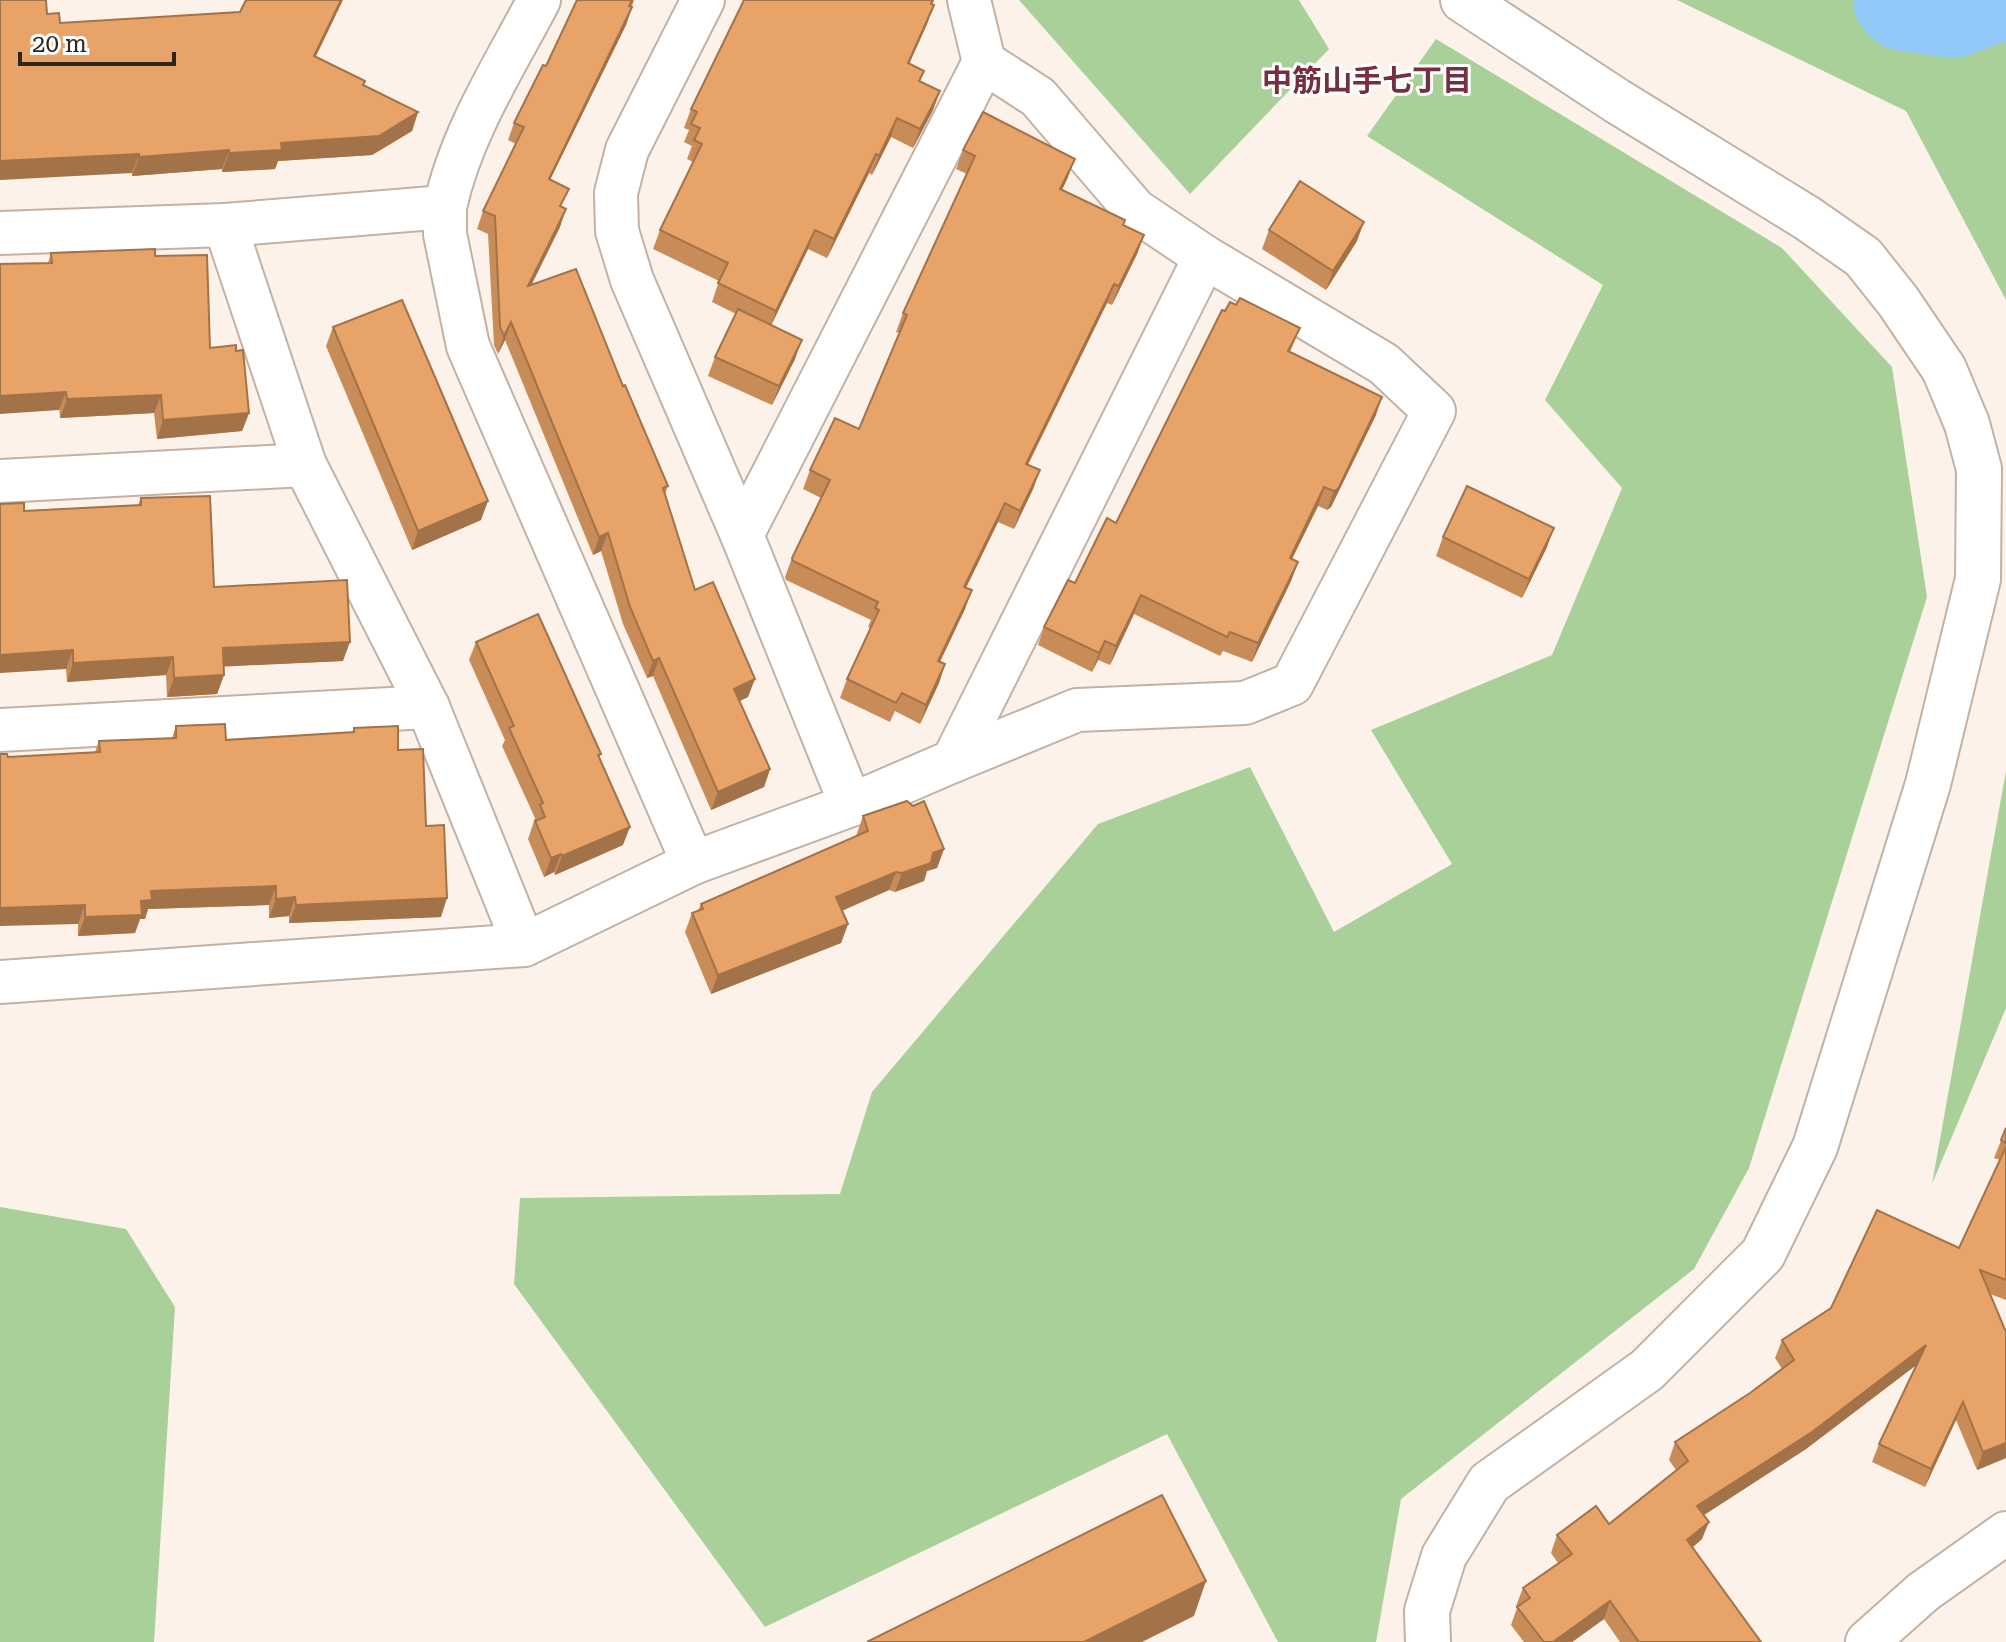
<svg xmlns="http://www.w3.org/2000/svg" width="2006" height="1642" font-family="'Roboto Serif','Noto Sans JP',serif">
  <rect width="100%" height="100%" fill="#fdf2e9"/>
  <g fill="#a8d098">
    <path d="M1019 0H1299L1329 49 1190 194Z"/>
    <path d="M1677 0H2006V300L1906 111Z"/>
    <path d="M1436 39 1782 248 1892 367 1927 597 1749 1168 1694 1269 1401 1499 1376 1642H1278L1167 1434 765 1627 514 1284 520 1198 840 1194 872 1092 1098 824 1250 767 1334 932 1452 864 1371 730 1552 655 1622 488 1545 400 1603 285 1367 136Z"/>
    <path d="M2006 771V1008L1932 1184Z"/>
    <path d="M0 1207 126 1229 175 1307 154 1642H0Z"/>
  </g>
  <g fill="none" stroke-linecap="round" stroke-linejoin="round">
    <path stroke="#92c8f8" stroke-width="92" d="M1899 0 1904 5 1953 12 1985 0"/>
    <defs>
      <g id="minor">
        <path d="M703 0 627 150 616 193 617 231 632 280 742 535 851 805"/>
        <path d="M445 207C461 133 504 67 539 0"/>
        <path d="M0 233 225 225 445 207V234L468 346 693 863 851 805 953 761 1205 257"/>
        <path d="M305 465 428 707 524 945"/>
        <path d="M0 481 305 465 225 225"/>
        <path d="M742 535 984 62"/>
        <path d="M0 730 428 707"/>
        <path d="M953 761 1077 710 1245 703 1292 684 1434 411 1384 364 1205 257 1135 210 1038 97 984 62 969 0"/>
        <path d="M0 982 524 945 693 863"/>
        <path d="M1867 1642 1923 1592 2006 1533"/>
      </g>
      <path id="tertiary" d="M1428 1642 1427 1611 1444 1556 1489 1483 1647 1370 1763 1254 1815 1147 1928 784 1978 579 1979 469 1967 424 1944 369 1898 301 1863 257 1807 218 1617 101 1463 0"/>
    </defs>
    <use href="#minor" stroke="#c3b2a4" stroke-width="46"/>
    <use href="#tertiary" stroke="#c3b2a4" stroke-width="48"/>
    <use href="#minor" stroke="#fff" stroke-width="42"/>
    <use href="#tertiary" stroke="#fff" stroke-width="44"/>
  </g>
  <g fill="#c88c59">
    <path d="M577 0H634L626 25 550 180 562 207 560 227 531 285 623 386 668 486 665 494 695 590 748 697 740 701 770 769 764 787 711 810 653 676 647 678 623 624 601 551 593 555 505 340 498 354 494 345 488 234 477 229 483 211 516 144 508 140 514 123 546 66Z"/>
    <path d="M744 0H934L927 24 909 64 924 71 920 81 940 91 933 110 913 148 891 137 872 175 869 173 827 258 808 249 771 325 795 359 772 405 708 376 715 357 736 314 712 302 719 281 653 249 660 230 693 162 687 159 692 146 684 142 689 130 684 128 691 109Z"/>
    <path d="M47 14 60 23 316 57 364 85 418 112 412 131 372 155 278 161 275 169 222 172V169L132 176V173Z"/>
    <path d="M963 150 1068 177 1062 190 1123 225 1144 235 1137 254 1112 305 1107 303 1028 465 1040 470 1033 489 1014 529 998 522 966 588 965 609 940 662 945 664 939 683 920 724 895 711 890 722 840 698 847 679 871 628 868 627 871 620 786 580 785 577 792 558 821 498 803 489 810 470 859 429 900 333 896 332 903 313 967 174 956 169Z"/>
    <path d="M1269 230 1357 241 1326 290 1262 249Z"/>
    <path d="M51 253 155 256 210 348 236 351 249 413 242 431 157 439 154 413 60 418 48 263Z"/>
    <path d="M1236 305 1300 328 1290 352 1376 415 1331 507 1327 510 1318 506 1292 559 1298 562 1291 581 1252 662 1223 651 1220 656 1134 614 1110 665 1098 660 1092 672 1038 645 1044 627 1116 523Z"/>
    <path d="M333 327 481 520 412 550 326 346Z"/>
    <path d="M141 498 214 587 343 661 223 666 224 675 217 694 167 697 166 675 67 682 66 669 24 511 138 505Z"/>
    <path d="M1443 537 1547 547 1522 598 1436 556Z"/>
    <path d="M476 642 601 754 599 757 623 845 555 875 554 872 544 877 528 839 535 818 502 746 505 740 469 660Z"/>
    <path d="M176 726 226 740 352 732 354 728 398 750 426 826 441 917 289 923V916L269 918V905L148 909 145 919H140L135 933 78 936V924L8 757 95 752 99 741 172 738Z"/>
    <path d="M863 816 944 849 937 868 927 871 924 881 895 892 889 890 842 911 848 924 841 943 711 994 685 932 692 913 698 911 701 904 856 836Z"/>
    <path d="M2006 1128V1300L1990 1294 2006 1458 1977 1470 1956 1420 1925 1487 1872 1462 1879 1444 1916 1365 1806 1449 1704 1515 1702 1539 1693 1547 1761 1642H1620L1604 1619 1572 1642H1524L1511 1625 1517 1608 1516 1606 1523 1588 1558 1563 1551 1553 1557 1535 1609 1524 1676 1470 1669 1460 1675 1442 1750 1393 1782 1369 1775 1358 1782 1340 1959 1248 2000 1160 1994 1158Z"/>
  </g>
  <g fill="#a27249">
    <path d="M341 0H343L307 75 314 56Z"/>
    <path d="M934 5 927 24 901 82 908 63Z"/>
    <path d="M632 7 626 25 542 196 549 179Z"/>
    <path d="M940 91 933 110 913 148 920 129Z"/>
    <path d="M418 112 412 131 372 155 278 161 275 169 222 172 229 153Z"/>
    <path d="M897 118 891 137 872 175 879 156Z"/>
    <path d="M229 150 222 169 132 176 139 157Z"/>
    <path d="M139 154 132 173 0 180V161Z"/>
    <path d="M876 154 869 173 827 258 834 239Z"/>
    <path d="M1075 159 1068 177 1053 208 1060 189Z"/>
    <path d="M566 209 560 227 522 304 528 286Z"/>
    <path d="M1364 222 1357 241 1326 290 1333 271Z"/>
    <path d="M815 230 808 249 769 330 776 311Z"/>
    <path d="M1144 235 1137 254 1112 305 1119 286Z"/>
    <path d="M1114 284 1107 303 1019 482 1026 464Z"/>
    <path d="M511 322 505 340 498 354 504 336Z"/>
    <path d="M802 340 795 359 772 405 779 386Z"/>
    <path d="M66 392 59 410 0 414V396Z"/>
    <path d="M161 395 154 413 60 418 67 399Z"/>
    <path d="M1382 397 1376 415 1331 507 1327 510 1334 491Z"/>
    <path d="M249 413 242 431 157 439 163 420Z"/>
    <path d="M1040 470 1033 489 1014 529 1020 511Z"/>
    <path d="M1324 487 1318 506 1283 577 1290 558Z"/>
    <path d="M488 501 481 520 412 550 418 531Z"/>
    <path d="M1005 503 998 522 957 606 964 587Z"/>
    <path d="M1554 528 1547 547 1522 598 1529 579Z"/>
    <path d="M608 533 601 551 593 555 599 537Z"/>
    <path d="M1298 562 1291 581 1252 662 1258 643Z"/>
    <path d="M972 590 965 609 931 680 938 661Z"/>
    <path d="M1141 595 1134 614 1110 665 1116 646Z"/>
    <path d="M1105 641 1098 660 1092 672 1099 653Z"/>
    <path d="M350 642 343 661 216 667 223 648Z"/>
    <path d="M73 650 66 669 0 673V655Z"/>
    <path d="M173 657 166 675 67 682 73 663Z"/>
    <path d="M659 658 653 676 647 678 653 661Z"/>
    <path d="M945 664 939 683 920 724 926 705Z"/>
    <path d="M224 675 217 694 167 697 174 678Z"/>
    <path d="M755 679 748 697 728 706 734 689Z"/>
    <path d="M770 769 764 787 711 810 718 792Z"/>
    <path d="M630 827 623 845 555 875 562 856Z"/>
    <path d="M944 849 937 868 927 871 924 881 895 892 902 873 933 853Z"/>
    <path d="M561 854 554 872 544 877 551 858Z"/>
    <path d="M896 872 889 890 829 916 836 897Z"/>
    <path d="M276 886 269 905 148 909 145 919H140L135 933 78 936 85 917 141 901 151 891Z"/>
    <path d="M295 897 289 916 269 918 276 899Z"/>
    <path d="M447 898 441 917 289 923 296 905Z"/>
    <path d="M85 905 78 924 0 926V908Z"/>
    <path d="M848 924 841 943 711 994 718 975Z"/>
    <path d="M1926 1345 1919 1363 1806 1449 1690 1524 1697 1506Z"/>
    <path d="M1963 1402 1956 1420 1925 1487 1931 1469Z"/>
    <path d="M2006 1443V1458L1977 1470 1983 1452Z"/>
    <path d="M1709 1522 1702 1539 1681 1557 1687 1540Z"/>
    <path d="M1206 1581 1194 1616 1142 1642H1084Z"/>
    <path d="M1610 1601 1604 1619 1572 1642H1553Z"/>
  </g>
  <g fill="#e8a368" stroke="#a27249" stroke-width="2">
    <path d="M0 0H46L47 14 59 13 60 23 240 12 246 0H341L314 56 365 81 363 85 418 112 379 136 281 143 282 150 229 153V150L139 157V154L0 161Z"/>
    <path d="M577 0H632L629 6 632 7 549 179 569 189 560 206 566 209 528 286 576 269 623 386 625 385 668 486 663 488 695 590 713 582 755 679 734 689 770 769 718 792 659 658 653 661 630 607 608 533 599 537 511 322 504 336 500 327 495 216 483 211 524 127 514 123 543 65 546 66Z"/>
    <path d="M744 0H933L931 4 934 5 908 63 924 71 919 81 940 91 920 129 897 118 879 156 876 154 834 239 815 230 776 311 718 283 728 263 660 230 702 144 694 140 700 128 691 124 697 112 691 109Z"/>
    <path d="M983 112 1075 159 1060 189 1125 220 1123 225 1144 235 1119 286 1114 284 1026 464 1040 470 1020 511 1005 503 964 587 972 590 938 661 945 664 926 705 902 693 896 703 847 679 879 610 875 608 878 602 793 561 792 558 830 480 810 470 835 418 859 429 907 315 903 313 975 156 963 150Z"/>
    <path d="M1300 181 1364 222 1333 271 1269 230Z"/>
    <path d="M155 249V256L207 255 210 348 236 345V351L243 350 249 413 163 420 161 395 67 399 66 392 0 396V264L52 263 51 253Z"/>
    <path d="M1240 298 1300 328 1288 351 1382 397 1338 489 1334 491 1324 487 1290 558 1298 562 1258 643 1230 632 1227 637 1141 595 1116 646 1105 641 1099 653 1044 627 1068 580 1075 583 1107 518 1116 523 1222 310 1225 311 1230 302 1236 305Z"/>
    <path d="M402 300 488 501 418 531 333 327Z"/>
    <path d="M738 309 802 340 779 386 715 357Z"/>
    <path d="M1467 486 1554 528 1529 579 1443 537Z"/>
    <path d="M210 496 214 587 347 580 350 642 223 648 224 675 174 678 173 657 73 663V650L0 655V504L24 503V511L141 505V498Z"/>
    <path d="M538 614 601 754 598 755 630 827 562 856 561 854 551 858 535 821 545 817 540 805 543 803 509 728 514 726 476 642Z"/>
    <path d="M225 724 226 740 354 732V728L398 726V750L423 749 426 826 444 825 447 898 296 905 295 897 276 899V886L151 891 152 900 141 901 142 915 85 917V905L0 908V754H7L8 757 100 752 99 741 176 738V726Z"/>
    <path d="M907 801 913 806 924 801 944 849 933 853 931 863 902 873 896 872 836 897 848 924 718 975 692 913 703 909 701 904 868 831 863 816Z"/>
    <path d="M2006 1128V1143L2001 1140Z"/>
    <path d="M2006 1147V1280L1980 1270 2006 1332V1443L1983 1452 1963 1402 1931 1469 1879 1444 1926 1345 1812 1432 1697 1506 1709 1522 1687 1540 1761 1642H1639L1610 1601 1553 1642H1544L1517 1607 1530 1598 1523 1588 1572 1554 1557 1535 1596 1506 1609 1524 1688 1461 1675 1442 1750 1393 1794 1360 1782 1340 1831 1308 1877 1210 1959 1248Z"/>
    <path d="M1162 1495 1206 1581 1084 1642H867Z"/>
  </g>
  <g text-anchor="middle" stroke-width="6" stroke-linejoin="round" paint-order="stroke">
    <g font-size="30" font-weight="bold" fill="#752f40" stroke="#fff">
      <text x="1367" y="91">中筋山手七丁目</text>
    </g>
  </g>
  <path d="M20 52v12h154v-12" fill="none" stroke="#2c2520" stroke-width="4"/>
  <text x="32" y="52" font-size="24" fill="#2c2520" stroke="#ffffff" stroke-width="6" paint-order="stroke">20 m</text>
</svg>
